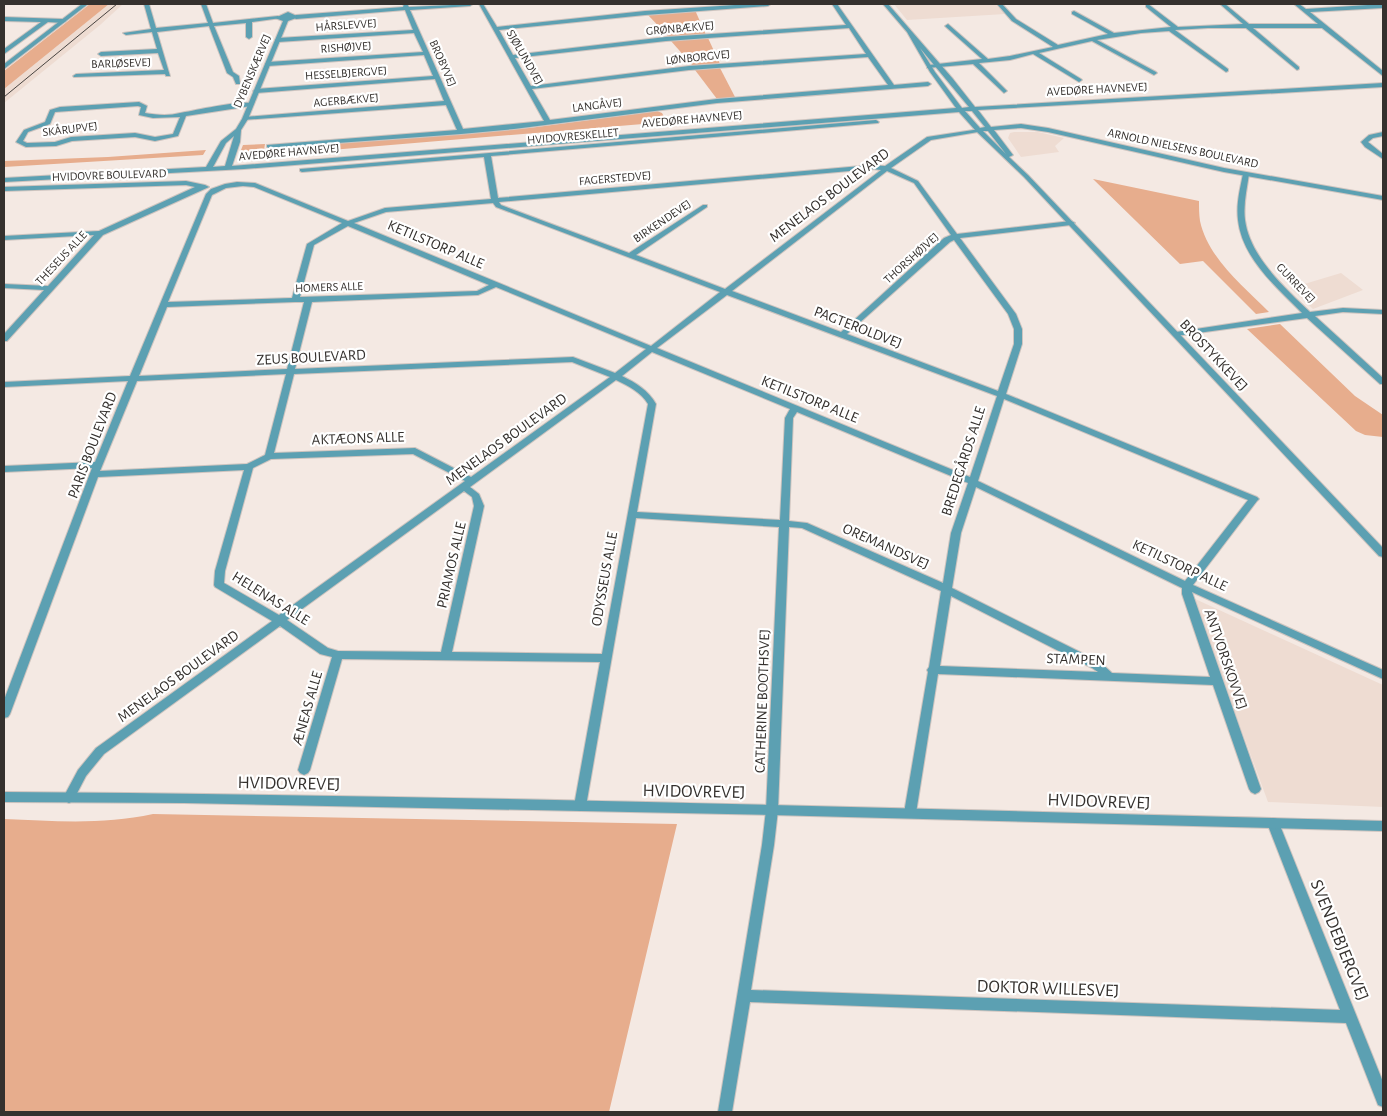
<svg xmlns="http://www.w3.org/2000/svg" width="1387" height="1116" font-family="'Alegreya Sans',sans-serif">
  <rect width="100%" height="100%" fill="#f4e9e3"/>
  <g fill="#eedcd2">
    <path d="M109 4H123L100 25 4 103V89Z"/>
    <path d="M894 4H995L1005 14 907 20Z"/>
    <path d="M1014 132H1038L1064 138 1055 146 1059 152 1021 157 1008 138 1010 133Z"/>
    <path d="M1341 273 1363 290 1313 309 1291 288Z"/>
    <path d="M1193 598 1383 685V807L1268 802Z"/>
  </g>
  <g fill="#e7ad8d">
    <path d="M90 4H109L4 89V71Z"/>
    <path d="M695 10 706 35 669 37 647 14Z"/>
    <path d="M708 38 720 64 693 66 671 41Z"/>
    <path d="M720 68 735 97 717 99 695 70Z"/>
    <path d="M657 111 662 113 667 122 331 150 251 154 241 150 243 145 265 144 264 150 282 147 529 128Z"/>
    <path d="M206 150 203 155 4 167V161L108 157Z"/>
    <path d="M1093 179 1199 201C1199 208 1199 214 1200 221 1208 258 1243 286 1269 312L1256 314 1203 261 1180 264Z"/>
    <path d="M1280 324 1355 396 1383 415V437L1365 435 1356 431 1247 329Z"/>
    <path d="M153 814 677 824 609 1112H4V819C54 821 103 825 153 814Z"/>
  </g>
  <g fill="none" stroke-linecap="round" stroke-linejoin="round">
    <defs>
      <g id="minor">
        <path d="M144 4H149L156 28 208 23 201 4H206L213 23 278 16 281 18 252 22V37L249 39 246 37V23L214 26 233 72 239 76 240 84H236L233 77 227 73 209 26 157 32 170 76H166L165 74 74 77 73 76 76 74 164 70 158 53 101 56 98 54 101 52 157 49 152 32 126 35 123 33 151 29Z"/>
        <path d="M404 4H407L409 7 473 4 470 6 410 10 463 129 544 121 479 4H483L497 27 645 11 750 4H771L768 6 645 15 499 30 513 55 666 37 846 25 832 4H837L894 85 928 82 931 84 928 86 717 103 514 129 461 134 269 148 267 147V145L457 130 446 105 243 120V118L245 117 444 101 435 79 256 93 253 91 256 89 433 76 424 55 268 66 265 64 268 62 423 52 414 33 278 42 275 40 278 38 413 30 405 10 296 19 293 17 296 15 403 7ZM849 28 866 54 689 66 531 86 515 58 666 41ZM868 57 888 85 717 99 550 120 532 89 689 70Z"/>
        <path d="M997 4H1002L1016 19 1058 45 1108 34 1072 14V12L1074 11 1114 33 1171 27 1146 7V5L1148 4 1178 27 1243 24 1220 4H1225L1249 24H1318L1294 4H1299L1306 9 1383 4V8L1310 12 1383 71V76L1322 28H1253L1299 67V69L1297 70 1246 28H1208L1175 30 1228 69V71L1226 72 1169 31 1141 33 1097 40 1156 72 1157 73 1154 75 1092 41 1039 53 1081 79 1082 80 1079 82 1033 54 1010 60 979 63 1007 91 1004 93 973 64 927 68V66L929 65 982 59 946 27 945 26 948 24 988 59 1010 56 1053 47 1012 21Z"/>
        <path d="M4 17 63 19 66 21 63 23 48 22 4 54V49L41 22 4 21Z"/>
        <path d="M139 102 147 106 145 113C156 115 169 116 180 113 193 111 245 99 254 104L251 106 186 116 178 136 155 141 135 137 72 141 56 146 26 147 16 142 24 130 45 122 50 110 60 107ZM138 106 141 107 139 115 153 118 180 117 173 134 155 137 135 133 71 137 55 142 27 143 23 141 28 132 50 124 55 112Z"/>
        <path d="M876 120 879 122 878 123 491 156 498 198 872 165 885 166 927 137 980 129 981 130 978 132 931 140 891 168 918 181 957 234 1071 221 1075 223 1071 225 960 238 1016 314 1022 329V344L1006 394 1257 497 1259 499 1257 501 1193 585 1383 670V679L1192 592 1261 789 1259 792 1255 794 1251 792 1249 789 1213 685 938 674 916 813 914 817 910 818 906 817 904 813 928 672 927 670 929 667 941 591 802 528 789 527 778 810 774 845 751 990 1340 1010 1267 823 1269 819 1273 818 1277 819 1279 823 1383 1082V1107L1378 1105 1346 1023 750 1002 732 1112H718L762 845 766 810 779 527 636 518 586 806 584 809 580 811 576 809 574 806 600 662 342 659 310 770 308 773 304 775 300 773 298 770 332 657 320 654 280 626 104 754 86 776 73 801 69 803 65 801 63 798 78 770 96 748 272 621 215 587 214 585 215 571 244 470 98 477 10 714 8 717 4 718V700L92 468 4 472V466L95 462 128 381 4 387V382L130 376 206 194 211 189 225 184 237 182 255 183 348 221 385 208 491 199 484 157 302 172 300 171V169ZM872 169 881 170 725 289 636 255 707 207V205H703L629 253 501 205 499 202ZM887 171 914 183 951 235 944 238 841 332 732 291ZM243 186 254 187 342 223 307 244 292 298 168 302 212 195 226 188ZM493 203 496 207 720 292 651 346 354 223 386 212ZM348 226 489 285 477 291 300 297 314 245ZM954 240 1008 314 1014 329V344L998 391 847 334 950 242ZM496 287 646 349 615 373 573 357 295 369 312 302 478 295ZM727 295 997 396 970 477 657 348ZM295 302H304L287 369 139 376 167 307ZM652 352 790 409 785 418 780 520 637 512 656 404C648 390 636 383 622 376ZM572 362 610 377 471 477 415 448 274 453 294 374ZM286 374 265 455 247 464 100 471 137 381ZM616 380C628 386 641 392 648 404L602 654 452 652 484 506 479 494 470 487ZM1004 399 1248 500 1185 581 978 481ZM797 412 968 483 951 533 943 583 807 523 789 521 793 418ZM413 454 465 481 279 615 224 583 225 571 253 468 271 459ZM976 487 1182 588V594L1210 677 1112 673 1100 662 952 588 961 533ZM464 491 472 497 474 506 441 652 338 651 328 648 287 620ZM951 596 1092 668 1098 672 940 666Z"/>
        <path d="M1383 132V136L1373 138 1368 142 1383 154V159L1365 147 1361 142 1369 135Z"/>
        <path d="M1246 172 1249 174C1247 189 1243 204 1245 220 1250 257 1285 288 1310 312L1343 308 1383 310V314L1343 312 1315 316 1383 378V384H1380L1307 318 1176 336 1172 334 1176 332 1302 313C1277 288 1242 258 1238 220 1236 204 1240 189 1243 174Z"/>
        <path d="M186 181 205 185 209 187 103 235 7 341H4V334L44 290 4 288V284L48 286 94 235 4 240V236L99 231 195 187 186 185 4 191V187Z"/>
      </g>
      <g id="tertiary">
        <path d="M82 4H88L4 69V64Z"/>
        <path d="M883 4H888L953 79 975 107 1383 83V87L978 110 991 127 1021 124 1048 128 1224 168 1383 196V200L1224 172 1048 132 1021 128 994 130 1013 155 1009 157 1028 175 1383 548V557L1379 556 1024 177 976 131 959 112 244 169 4 182V178L206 167 221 141 236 129 242 119 283 21 275 18 288 12 299 17 288 21 248 119 241 130 240 142 232 166 956 108 930 72 907 32ZM920 48 969 107 962 108 935 72ZM965 111H972L985 127 980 128ZM983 131H988L1006 154ZM234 136 225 166 213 167 226 143Z"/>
        <path d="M4 792C464 795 923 809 1383 821V831L772 815 184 803 4 802Z"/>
      </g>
    </defs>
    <use href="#minor" stroke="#cec4bf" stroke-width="2"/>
    <use href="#tertiary" stroke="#cec4bf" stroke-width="2"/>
    <use href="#minor" fill="#5ca0b2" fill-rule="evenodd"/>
    <use href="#tertiary" fill="#5ca0b2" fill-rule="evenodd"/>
    <path stroke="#494441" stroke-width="1" d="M4 97 117 4"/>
  </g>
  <g text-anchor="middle" stroke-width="4.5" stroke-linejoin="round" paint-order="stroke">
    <g font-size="12" fill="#35312e" stroke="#fff">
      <text transform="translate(346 25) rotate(-4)" y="4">HÅRSLEVVEJ</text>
      <text transform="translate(680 28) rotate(-5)" y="4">GRØNBÆKVEJ</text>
      <text transform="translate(346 47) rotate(-4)" y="4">RISHØJVEJ</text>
      <text transform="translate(525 57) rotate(60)" y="4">SJØLUNDVEJ</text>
      <text transform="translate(698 57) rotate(-6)" y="4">LØNBORGVEJ</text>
      <text transform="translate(121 63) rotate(-2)" y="4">BARLØSEVEJ</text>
      <text transform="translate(443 63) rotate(66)" y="4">BROBYVEJ</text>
      <text transform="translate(252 71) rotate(-67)" y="4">DYBENSKÆRVEJ</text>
      <text transform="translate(346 73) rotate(-4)" y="4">HESSELBJERGVEJ</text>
      <text transform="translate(1097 89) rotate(-3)" y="4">AVEDØRE HAVNEVEJ</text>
      <text transform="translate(346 100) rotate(-5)" y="4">AGERBÆKVEJ</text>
      <text transform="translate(597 105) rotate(-7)" y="4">LANGÅVEJ</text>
      <text transform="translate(692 119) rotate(-5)" y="4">AVEDØRE HAVNEVEJ</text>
      <text transform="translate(70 129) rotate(-7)" y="4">SKÅRUPVEJ</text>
      <text transform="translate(573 136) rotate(-5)" y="4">HVIDOVRESKELLET</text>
      <text transform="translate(1183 148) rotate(12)" y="4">ARNOLD NIELSENS BOULEVARD</text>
      <text transform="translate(289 152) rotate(-5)" y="4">AVEDØRE HAVNEVEJ</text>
      <text transform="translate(109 175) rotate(-2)" y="4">HVIDOVRE BOULEVARD</text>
      <text transform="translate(615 178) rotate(-5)" y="4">FAGERSTEDVEJ</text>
      <text transform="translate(662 221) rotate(-34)" y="4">BIRKENDEVEJ</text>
      <text transform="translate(61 258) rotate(-47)" y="4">THESEUS ALLE</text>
      <text transform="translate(911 258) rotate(-42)" y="4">THORSHØJVEJ</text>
      <text transform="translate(1296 283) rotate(46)" y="4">GURREVEJ</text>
      <text transform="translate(329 287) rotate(-2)" y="4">HOMERS ALLE</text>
    </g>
    <g font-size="15" fill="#35312e" stroke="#fff">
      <text transform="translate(829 195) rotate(-37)" y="5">MENELAOS BOULEVARD</text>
      <text transform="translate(436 244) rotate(23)" y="5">KETILSTORP ALLE</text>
      <text transform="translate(858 327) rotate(21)" y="5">PAGTEROLDVEJ</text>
      <text transform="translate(1214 355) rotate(47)" y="5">BROSTYKKEVEJ</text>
      <text transform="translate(311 357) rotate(-3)" y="5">ZEUS BOULEVARD</text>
      <text transform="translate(810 399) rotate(22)" y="5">KETILSTORP ALLE</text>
      <text transform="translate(358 438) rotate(-2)" y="5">AKTÆONS ALLE</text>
      <text transform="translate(506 439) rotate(-36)" y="5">MENELAOS BOULEVARD</text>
      <text transform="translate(92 445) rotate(-69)" y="5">PARIS BOULEVARD</text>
      <text transform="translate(963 461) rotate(-72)" y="5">BREDEGÅRDS ALLE</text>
      <text transform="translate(886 546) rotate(24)" y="5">OREMANDSVEJ</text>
      <text transform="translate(451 565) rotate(-77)" y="5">PRIAMOS ALLE</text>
      <text transform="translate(1180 565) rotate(25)" y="5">KETILSTORP ALLE</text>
      <text transform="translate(604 579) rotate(-80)" y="5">ODYSSEUS ALLE</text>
      <text transform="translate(271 598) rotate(32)" y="5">HELENAS ALLE</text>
      <text transform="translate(1076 659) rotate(2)" y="5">STAMPEN</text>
      <text transform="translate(1226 659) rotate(71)" y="5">ANTVORSKOVVEJ</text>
      <text transform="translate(178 676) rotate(-36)" y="5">MENELAOS BOULEVARD</text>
      <text transform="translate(762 701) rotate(-88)" y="5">CATHERINE BOOTHSVEJ</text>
      <text transform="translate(307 708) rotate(-74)" y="5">ÆNEAS ALLE</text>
    </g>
    <g font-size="18" fill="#35312e" stroke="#fff">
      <text transform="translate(289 783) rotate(1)" y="6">HVIDOVREVEJ</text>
      <text transform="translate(694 791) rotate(1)" y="6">HVIDOVREVEJ</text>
      <text transform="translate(1099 801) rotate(2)" y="6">HVIDOVREVEJ</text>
      <text transform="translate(1340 940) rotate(68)" y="6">SVENDEBJERGVEJ</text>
      <text transform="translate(1048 988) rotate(2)" y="6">DOKTOR WILLESVEJ</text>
    </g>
  </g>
  <rect width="1387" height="1116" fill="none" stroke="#35312e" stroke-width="10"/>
</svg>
